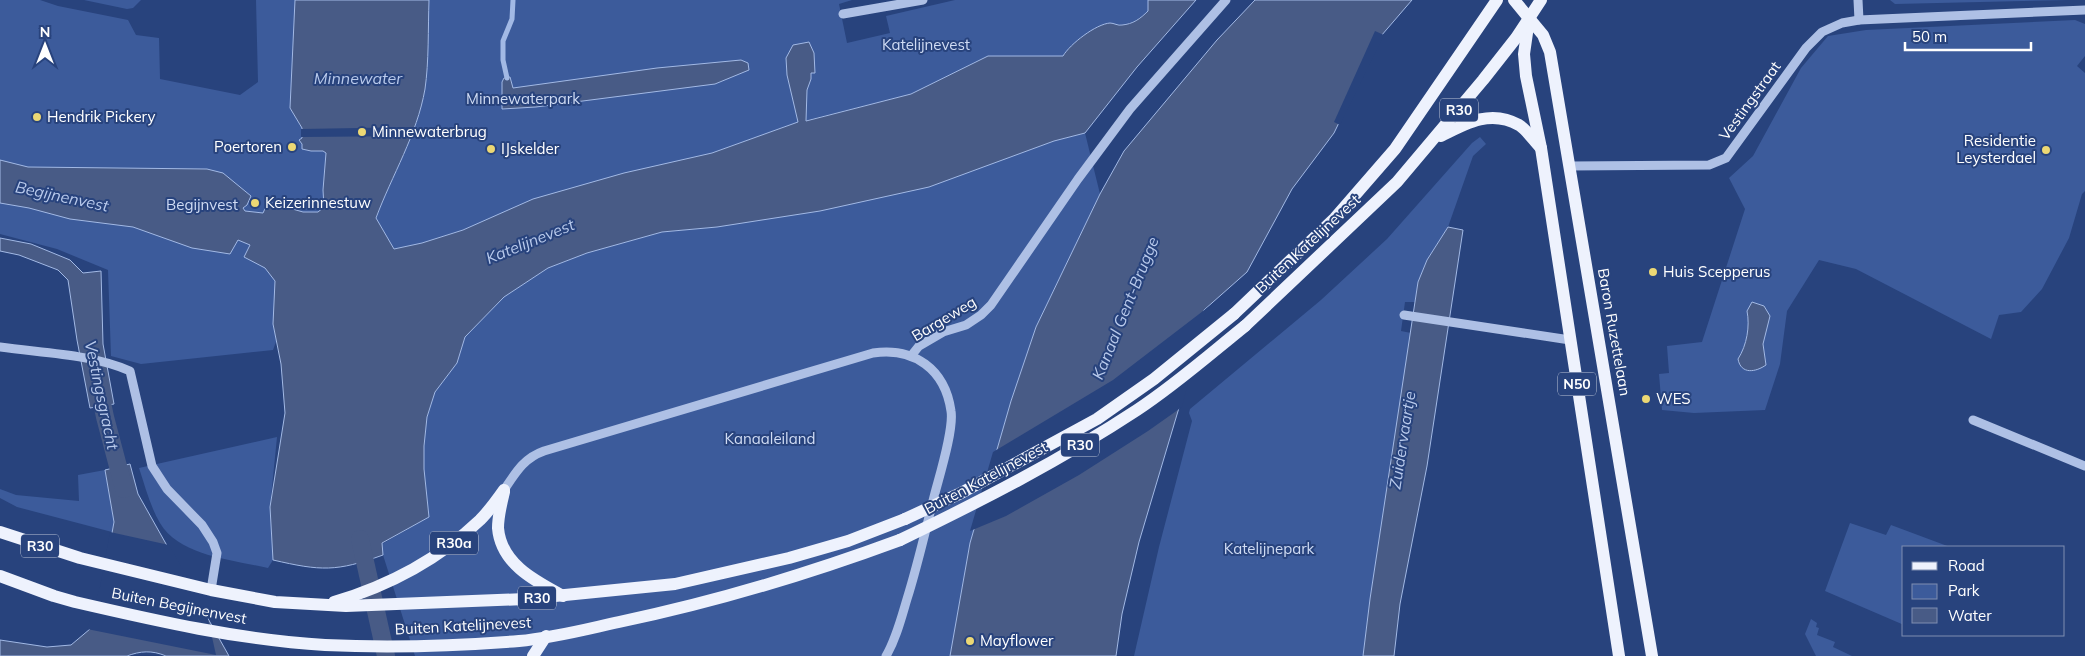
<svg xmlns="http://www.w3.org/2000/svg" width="2085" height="656" font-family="Mulish,sans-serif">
  <rect width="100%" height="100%" fill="#28437d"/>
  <g fill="#3c5b9b">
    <path d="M0 0H40L58 6 128 20 136 35 159 38 160 79 240 95 258 82 256 0H295L290 108 302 128V146L311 151H323L326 153 323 190 324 207 273 350 141 364 111 356 108 270 57 249 0 234Z"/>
    <path d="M84 0H141L133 8 127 9Z"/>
    <path d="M429 0H852L839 4 847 43 890 33 886 16 955 0H1148V11C1137 21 1126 28 1111 23L1063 56H988L911 94 792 124 712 153 658 167 422 243 394 249 376 219C392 175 417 135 425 89 429 62 428 28 429 0Z"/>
    <path d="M1890 0H2068L1895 4Z"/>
    <path d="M2075 20 2085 24V56L2077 66 2085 73V191L2082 194 2069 238 2042 289 2021 312 1999 315 1991 339 1856 269 1819 260 1787 311 1780 364 1765 410 1694 413 1662 410 1659 374 1669 373 1667 346 1702 342 1745 209 1729 178 1753 156 1801 68 1828 36 1866 30Z"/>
    <path d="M1085 133 1100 194 1036 327 1011 401 970 543 950 656H415L383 555 382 544 429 517 424 469V446L427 417 435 392 457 363 465 337 504 297 548 268 587 253 662 232 717 227 1007 158 1054 141Z"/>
    <path d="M1480 137 1486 144 1473 156 1448 227 1427 260 1418 282 1415 302H1405L1401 331 1411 333 1370 599 1363 656H1134L1159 547 1192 421 1189 413 1190 409 1321 300 1387 239 1472 143Z"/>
    <path d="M277 437 270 507 273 560 268 568C234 560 179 556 160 523 150 506 145 486 139 468Z"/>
    <path d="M105 470 114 522 112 532 17 507 0 498V489L16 495 79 501 78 475Z"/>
    <path d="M1850 523 1886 535 1891 525 1950 547H1904V625L1825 591Z"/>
    <path d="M1811 619 1817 623 1816 627 1819 628 1817 635 1835 642 1833 647 1852 656H1816L1805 634Z"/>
  </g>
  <g fill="#485b86" stroke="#a2b9e5">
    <path d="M295 0H429C428 28 429 62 425 89 417 135 392 175 376 218L394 249 422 243 463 230 533 199 624 173 712 153 798 122 787 75 786 58 793 45 809 42 814 53 815 73H811V79L807 90 806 121 911 94 988 56H1063C1070 44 1096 24 1110 23 1114 23 1118 26 1122 25 1133 24 1140 19 1148 11V0H1196L1137 67 1085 133 1054 141 929 187 820 211 717 227 662 232 587 253 548 268 504 297 465 337 457 363 435 392 427 417 424 446V469L429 517 382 543 383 555C336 572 321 571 273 560L270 507 285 413 281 364 273 324 275 281 265 268 244 257 250 245 238 240 230 254 192 248 133 227 70 219 29 208 0 203V160L28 167 207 169 223 173 251 196 247 205 243 208 245 211 263 213 268 202 303 212H318L324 207 323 190 326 153 323 151H311L302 149V144L299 140 302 138V128L290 108Z"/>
    <path d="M1255 0H1412L1381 36 1334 133 1292 189 1247 272 1204 310 1184 391 1139 542 1122 614 1116 656H950L970 543 1011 401 1036 327 1100 194 1124 151 1217 40Z"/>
    <path d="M741 60 748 63 749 70 715 84 536 107 502 109V82L504 78 510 77 513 88 657 68Z"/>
    <path d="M1448 227 1463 230 1427 466 1400 604 1394 656H1363L1370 599 1418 282 1427 260Z"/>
    <path d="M0 238 31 244 70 260 83 273 101 271 103 344 114 404 90 408 77 340 68 280 58 270 19 255 0 251Z"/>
    <path d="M1752 302 1764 306 1770 316 1763 344 1766 365C1756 372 1741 375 1738 359 1747 345 1750 326 1747 311Z"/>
    <path d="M130 464 138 494 229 656H166C152 650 140 651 127 656H0V640L47 647 71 645 90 629 102 588 114 522 105 470Z"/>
  </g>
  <g fill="#28437d">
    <path d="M1375 31 1384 35 1340 125 1334 122Z"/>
    <path d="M417 127 415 136 301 137V129Z"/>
    <path d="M1220 298 1206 311 1182 407 1148 431 1079 475 1006 516 970 531 993 452 1113 380Z"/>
    <path d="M110 532 169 545 206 610 216 655 87 629 100 587Z"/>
  </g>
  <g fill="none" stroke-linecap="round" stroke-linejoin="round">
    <path stroke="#a2b9e5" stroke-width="5" d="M507 78 503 60V41L512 19 513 0"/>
    <g stroke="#485b86" stroke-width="18">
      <path d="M98 383 105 417 124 489"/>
      <path d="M360 539 386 656"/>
    </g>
    <g stroke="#aec0e5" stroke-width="9">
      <path d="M1858 0 1859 20"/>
      <path d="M843 14 923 0"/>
      <path d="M1570 166 1709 165 1726 158 1806 48 1822 32 1842 23 1859 20 2085 10"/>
      <path d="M1404 315 1570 340"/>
      <path d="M0 347C41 353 92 354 130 371L152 466 167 489 202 525 213 542 217 553 211 590"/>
      <path d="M911 356 919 346 943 332 966 325 981 315 991 305 1078 179 1130 109 1226 0"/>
      <path d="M1973 420 2085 466"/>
      <path d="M504 490C516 472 524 458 544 451L873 353C914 347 945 369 951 411 954 429 940 474 935 493 926 528 918 564 907 599 901 619 896 639 886 656"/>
    </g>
    <g stroke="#eef2fd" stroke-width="12">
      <path d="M1514 0 1543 35 1550 52 1652 656"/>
      <path d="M1529 19 1524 54 1526 76 1541 148 1619 656"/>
      <path d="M1441 136C1466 123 1491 109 1519 125 1527 130 1534 141 1541 148"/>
      <path d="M1234 314 1335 218 1395 149 1497 0"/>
      <path d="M1245 326 1397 182 1483 80 1516 38 1541 0"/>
      <path d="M504 492C501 504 498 516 498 528 501 564 535 581 563 596"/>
      <path d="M0 532 80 558 211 590 275 602 346 606 525 599 675 584 789 558 848 541 905 519"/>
      <path d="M0 576 54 596 75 602C157 621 240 640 325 645 389 648 455 646 519 641 553 638 587 629 619 622 715 602 808 574 900 540"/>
      <path d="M334 602C388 586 439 559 480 520 489 511 497 500 504 490"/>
      <path d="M533 656 546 636"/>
    </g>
    <g stroke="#eef2fd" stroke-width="12">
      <path d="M905 519 961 493 1097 419 1154 379 1234 314"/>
      <path d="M900 540C981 501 1061 460 1137 410 1175 385 1209 355 1245 326"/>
    </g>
  </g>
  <g fill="#ecd874" stroke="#28437d" stroke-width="2">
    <circle cx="37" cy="117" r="5"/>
    <circle cx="362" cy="132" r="5"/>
    <circle cx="292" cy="147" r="5"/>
    <circle cx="491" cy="149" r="5"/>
    <circle cx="2046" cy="150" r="5"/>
    <circle cx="255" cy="203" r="5"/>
    <circle cx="1653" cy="272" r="5"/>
    <circle cx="1646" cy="399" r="5"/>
    <circle cx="970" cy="641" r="5"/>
  </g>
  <g text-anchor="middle" stroke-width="4" stroke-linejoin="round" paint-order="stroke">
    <g fill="#28437d" stroke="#bec7d8" stroke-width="1">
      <rect x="1440" y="98.5" width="38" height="23" rx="4"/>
      <rect x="1558" y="372.5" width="38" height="23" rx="4"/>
      <rect x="1061" y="433.5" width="38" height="23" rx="4"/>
      <rect x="430" y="531.5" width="48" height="23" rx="4"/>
      <rect x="21" y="534.5" width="38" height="23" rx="4"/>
      <rect x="518" y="586.5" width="38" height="23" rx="4"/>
    </g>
    <g font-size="14" font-weight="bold" fill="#fff">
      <text x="1459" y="115">R30</text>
      <text x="1577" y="389">N50</text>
      <text x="1080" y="450">R30</text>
      <text x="454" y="548">R30a</text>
      <text x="40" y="551">R30</text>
      <text x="537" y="603">R30</text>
    </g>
    <g font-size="15" fill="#d0dcf4" stroke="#28437d">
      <text x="926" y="50">Katelijnevest</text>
      <text x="523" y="104">Minnewaterpark</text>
      <text x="202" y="210">Begijnvest</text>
      <text x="770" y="444">Kanaaleiland</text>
      <text x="1269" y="554">Katelijnepark</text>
    </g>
    <g font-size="15" fill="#fff" stroke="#28437d">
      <text transform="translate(1750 101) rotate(-54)" y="5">Vestingstraat</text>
      <text transform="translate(1308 244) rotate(-43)" y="5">Buiten Katelijnevest</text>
      <text transform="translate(944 319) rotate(-31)" y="5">Bargeweg</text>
      <text transform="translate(1614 332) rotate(80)" y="5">Baron Ruzettelaan</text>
      <text transform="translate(986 478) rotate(-28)" y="5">Buiten Katelijnevest</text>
      <text transform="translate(179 606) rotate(11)" y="5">Buiten Begijnenvest</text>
      <text transform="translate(463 626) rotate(-3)" y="5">Buiten Katelijnevest</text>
    </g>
    <g font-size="15" fill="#fff" stroke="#28437d" text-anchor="start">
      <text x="47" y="122">Hendrik Pickery</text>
      <text x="372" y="137">Minnewaterbrug</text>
      <text x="2036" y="146" text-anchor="end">Residentie<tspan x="2036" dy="17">Leysterdael</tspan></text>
      <text x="282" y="152" text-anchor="end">Poertoren</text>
      <text x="501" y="154">IJskelder</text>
      <text x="265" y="208">Keizerinnestuw</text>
      <text x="1663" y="277">Huis Scepperus</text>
      <text x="1656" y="404">WES</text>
      <text x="980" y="646">Mayflower</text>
    </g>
    <g font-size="16" font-style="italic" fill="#b9caec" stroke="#28437d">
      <text x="358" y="84">Minnewater</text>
      <text transform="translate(62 196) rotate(12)" y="6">Begijnenvest</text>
      <text transform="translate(530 241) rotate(-22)" y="6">Katelijnevest</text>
      <text transform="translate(1125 308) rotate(-68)" y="6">Kanaal Gent-Brugge</text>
      <text transform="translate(102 395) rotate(78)" y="6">Vestingsgracht</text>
      <text transform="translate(1402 440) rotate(-81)" y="6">Zuidervaartje</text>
    </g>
  </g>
  <rect x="1902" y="546" width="162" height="90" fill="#28437d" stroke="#7e8eb1"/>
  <rect x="1912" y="562" width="25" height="8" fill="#eef2fd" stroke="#7e8eb1"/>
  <text x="1948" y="571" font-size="15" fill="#ffffff">Road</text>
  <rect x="1912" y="584" width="25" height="15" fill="#3c5b9b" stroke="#7e8eb1"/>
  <text x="1948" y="596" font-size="15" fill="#ffffff">Park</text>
  <rect x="1912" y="608" width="25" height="15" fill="#485b86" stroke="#7e8eb1"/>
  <text x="1948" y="621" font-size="15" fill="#ffffff">Water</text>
  <g transform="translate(45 45)" stroke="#28437d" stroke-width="4" paint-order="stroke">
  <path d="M0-4L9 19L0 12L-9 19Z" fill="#ffffff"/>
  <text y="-8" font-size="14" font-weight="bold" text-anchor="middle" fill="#ffffff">N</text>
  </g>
  <path d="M1905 42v8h126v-8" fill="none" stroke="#ffffff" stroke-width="2.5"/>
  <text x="1912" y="42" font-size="15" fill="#ffffff" stroke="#28437d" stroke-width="4" paint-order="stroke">50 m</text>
</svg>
